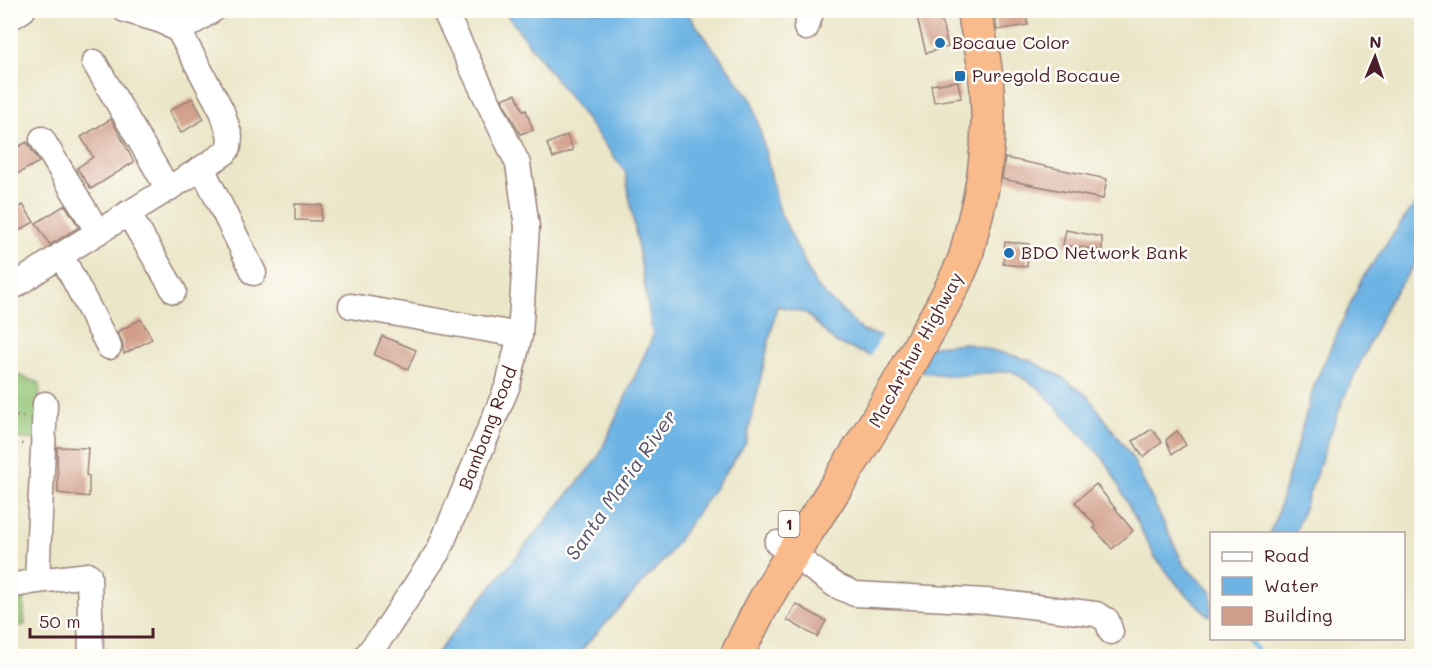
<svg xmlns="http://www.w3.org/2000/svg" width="1432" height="667" font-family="Mali,sans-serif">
  <rect width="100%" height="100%" fill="#fdfcf7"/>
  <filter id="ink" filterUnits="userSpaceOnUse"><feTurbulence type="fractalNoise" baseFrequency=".0167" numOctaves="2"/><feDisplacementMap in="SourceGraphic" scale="12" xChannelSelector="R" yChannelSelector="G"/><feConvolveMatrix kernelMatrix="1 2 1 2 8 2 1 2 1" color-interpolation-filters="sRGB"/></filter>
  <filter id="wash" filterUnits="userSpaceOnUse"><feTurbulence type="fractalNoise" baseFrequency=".008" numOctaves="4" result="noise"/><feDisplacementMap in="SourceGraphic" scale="24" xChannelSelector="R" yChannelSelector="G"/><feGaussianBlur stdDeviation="1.35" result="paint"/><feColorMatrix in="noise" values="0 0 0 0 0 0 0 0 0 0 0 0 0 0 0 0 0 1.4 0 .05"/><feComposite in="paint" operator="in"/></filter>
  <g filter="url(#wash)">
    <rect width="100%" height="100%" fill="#ebe6c8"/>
    <g fill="#92c373" stroke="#6e714f" stroke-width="1.5">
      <path d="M10 372 40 383 39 440 11 438Z"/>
      <path d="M11 595H23L25 625 11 628Z"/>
    </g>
    <g fill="#6db4e4" stroke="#5c6a88" stroke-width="1.5">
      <path d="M504 11H683L691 18 753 102 780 212 816 286 863 331 923 347 964 343 1030 360 1063 378 1089 397 1131 456 1184 565 1211 592V616L1208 615 1180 588 1155 557 1107 463 1039 388 1012 371 952 376 909 370 836 343 806 313 777 306 746 443 667 556 576 656H434L598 458 653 336 625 171Z"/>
      <path d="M1421 195V255L1389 301 1342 402 1295 533H1269L1275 522 1315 383 1361 280Z"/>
    </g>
    <path fill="#ebe6c8" d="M883 333 923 344 908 373 869 358Z"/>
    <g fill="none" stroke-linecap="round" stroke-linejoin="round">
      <path stroke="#6db4e4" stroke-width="5" d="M1247 638 1262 656"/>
    </g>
    <g id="blocks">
      <g fill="#d19d88">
        <path d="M915 10H939L948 47 926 53Z"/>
        <path d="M994 10H1025L1028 25 997 30Z"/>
        <path d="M958 81 961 98 934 102 931 85Z"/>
        <path d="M516 94 523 111 526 110 533 130 520 134 502 99Z"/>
        <path d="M192 98 204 119 181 133 169 111Z"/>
        <path d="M111 119 134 162 91 189 77 168 93 157 81 137Z"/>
        <path d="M567 135 573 150 553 158 547 144Z"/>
        <path d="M27 142 39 162 10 178V151Z"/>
        <path d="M1005 158 1107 179 1103 199 1002 179Z"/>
        <path d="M295 204 322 205 321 221 295 220Z"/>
        <path d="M23 205 34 222 10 236V213Z"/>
        <path d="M65 205 79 227 50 245 36 223Z"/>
        <path d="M1066 230 1102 237V250L1063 245Z"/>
        <path d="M1005 242 1029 244 1027 267 1003 264Z"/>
        <path d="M141 319 152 339 124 354 122 341 117 332Z"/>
        <path d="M382 336 416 350 408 369 374 355Z"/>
        <path d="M1152 429 1162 442 1143 457 1133 441Z"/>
        <path d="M1177 431 1186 445 1172 454 1166 440Z"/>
        <path d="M57 447 88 448 86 475 89 476V497L58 493Z"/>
        <path d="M1096 484 1133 531 1112 549 1094 528 1096 526 1075 502Z"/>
        <path d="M796 604 826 621 817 637 787 620Z"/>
      </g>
    </g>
  </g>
  <g filter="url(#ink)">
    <use href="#blocks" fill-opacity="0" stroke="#9a827a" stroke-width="1.5"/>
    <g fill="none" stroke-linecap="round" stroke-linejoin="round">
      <defs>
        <g id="minor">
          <path d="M10 18 23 10"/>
          <path d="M806 28 812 10"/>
          <path d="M179 31 213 10"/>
          <path d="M94 62 168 189"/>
          <path d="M42 139 98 232"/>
          <path d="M202 168 254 273"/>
          <path d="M128 213 174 291"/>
          <path d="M61 255 109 347"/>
          <path d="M10 289 61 255 202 168 225 153 229 147 230 136 222 111 179 31 162 21 125 10"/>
          <path d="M351 306 520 335"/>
          <path d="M777 543 835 585 855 594 986 601 1096 614 1107 620 1111 632"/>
          <path d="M37 581 45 404"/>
          <path d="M10 586 37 581 89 575 91 656"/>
          <path d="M366 656 384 633 439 550 508 385 520 335 527 227 518 164 444 10"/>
        </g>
        <path id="highway" d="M737 656C761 601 795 549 828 499 862 446 894 393 924 338 938 313 953 288 964 261 968 250 970 238 973 226 993 155 993 82 973 10"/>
      </defs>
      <use href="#minor" stroke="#9a827a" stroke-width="27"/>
      <use href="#highway" stroke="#9a827a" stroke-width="36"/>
      <g stroke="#9a827a" stroke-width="3" stroke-dasharray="1.5 4.5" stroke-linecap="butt">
        <path d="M10 416 27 417"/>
        <path d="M10 444H23"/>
      </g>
      <use href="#minor" stroke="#fff" stroke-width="24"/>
      <use href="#highway" stroke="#fabb8c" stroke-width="33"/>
    </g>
  </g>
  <g fill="#1f6fb2" stroke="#fdfcf7" stroke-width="2">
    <circle cx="940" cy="43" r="6"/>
    <rect x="954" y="70" width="12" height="12" rx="3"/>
    <circle cx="1009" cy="253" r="6"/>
  </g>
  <g text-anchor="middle" stroke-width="5" stroke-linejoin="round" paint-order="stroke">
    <rect fill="#fdfcf7" stroke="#806168" stroke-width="1.5" x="778.5" y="511" width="21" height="26" rx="4.5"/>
    <g font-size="16" font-weight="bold" fill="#4a1f2b">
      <text x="789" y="530">1</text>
    </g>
    <g font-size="18" fill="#4a1f2b" stroke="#fdfcf7" text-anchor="start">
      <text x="952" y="49">Bocaue Color</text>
      <text x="972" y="82">Puregold Bocaue</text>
      <text x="1021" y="259">BDO Network Bank</text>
    </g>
    <g font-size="18" fill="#4a1f2b" stroke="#fdfcf7">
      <text transform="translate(916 350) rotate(-61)" y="6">MacArthur Highway</text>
      <text transform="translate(488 428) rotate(-69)" y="6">Bambang Road</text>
    </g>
    <g font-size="20" font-style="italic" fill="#56536c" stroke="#fdfcf7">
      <text transform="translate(621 485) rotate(-55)" y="7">Santa Maria River</text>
    </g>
  </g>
  <rect width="1432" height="667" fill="none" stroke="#fdfcf7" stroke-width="36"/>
  <rect x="1210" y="532" width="195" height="108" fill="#fdfcf7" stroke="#b5a4a5" stroke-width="1.5"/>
  <rect x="1222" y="552" width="30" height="9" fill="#ffffff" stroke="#b5a4a5" stroke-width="1.5"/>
  <text x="1264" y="562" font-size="18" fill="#4a1f2b">Road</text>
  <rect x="1222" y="577" width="30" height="18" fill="#6db4e4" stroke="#b5a4a5" stroke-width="1.5"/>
  <text x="1264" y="592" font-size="18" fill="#4a1f2b">Water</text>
  <rect x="1222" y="607" width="30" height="18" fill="#d19d88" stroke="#b5a4a5" stroke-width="1.5"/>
  <text x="1264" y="622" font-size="18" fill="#4a1f2b">Building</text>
  <g transform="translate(1375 57) rotate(2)" stroke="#fdfcf7" stroke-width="4.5" paint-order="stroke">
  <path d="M0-4.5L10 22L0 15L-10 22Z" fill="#4a1f2b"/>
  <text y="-9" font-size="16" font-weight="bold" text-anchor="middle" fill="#4a1f2b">N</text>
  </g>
  <path d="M30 628v9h123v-9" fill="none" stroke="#4a1f2b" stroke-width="3"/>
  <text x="39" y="628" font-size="18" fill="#4a1f2b" stroke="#fdfcf7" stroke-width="4.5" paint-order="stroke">50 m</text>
</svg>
